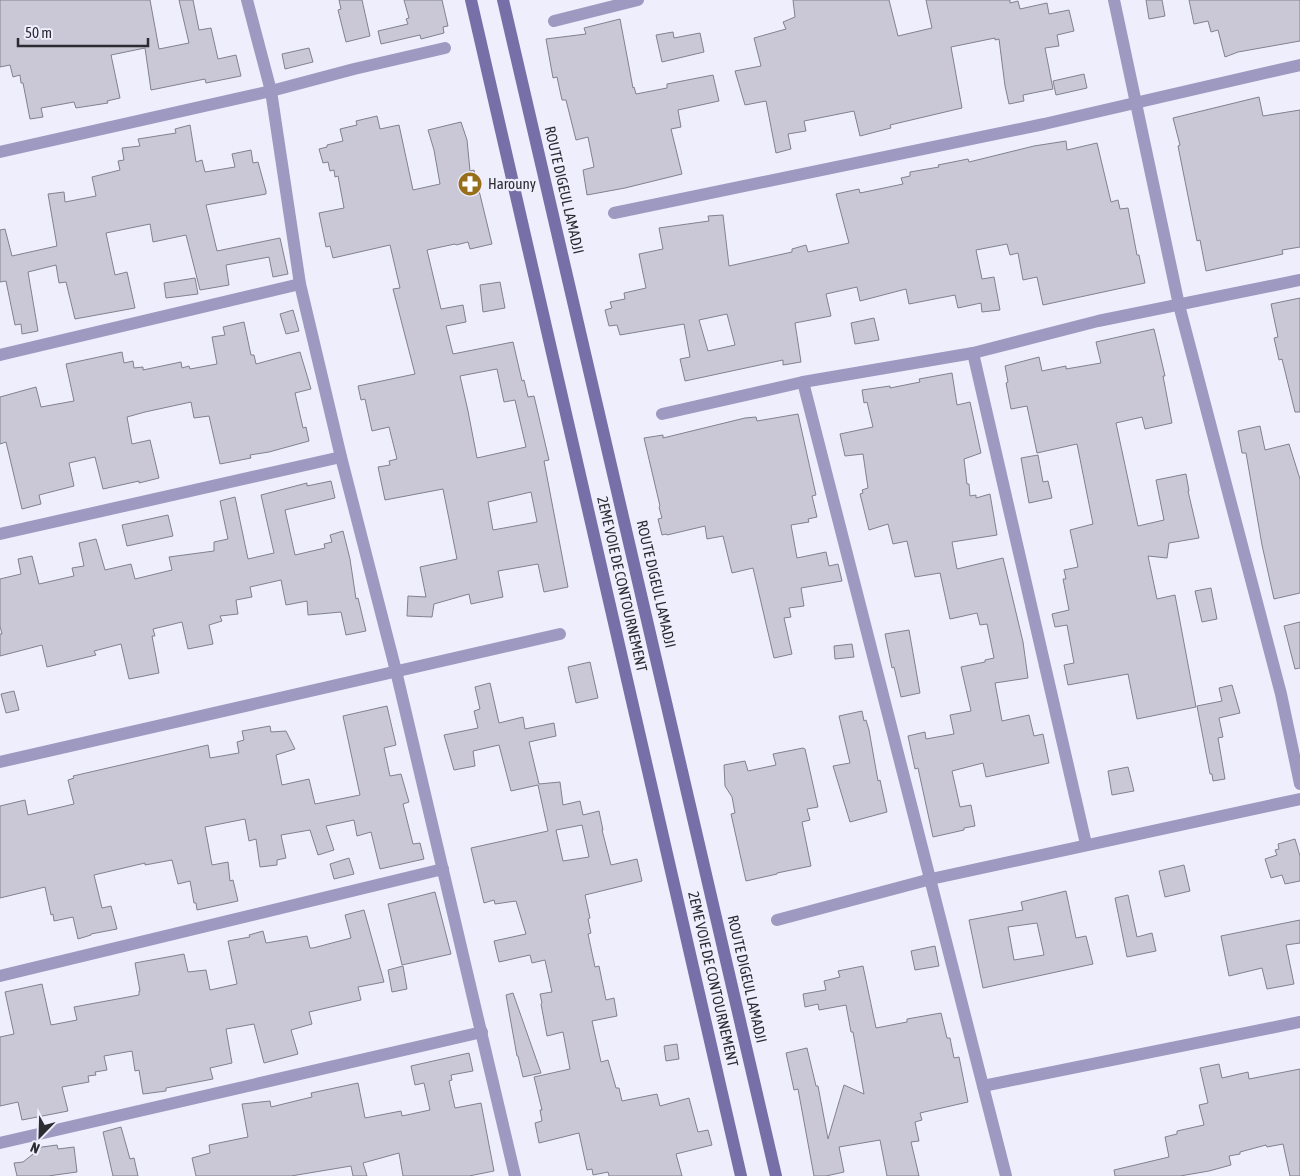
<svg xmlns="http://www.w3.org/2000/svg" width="1300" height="1176" font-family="'Asap Condensed',sans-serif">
  <rect width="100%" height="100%" fill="#efeefd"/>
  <g fill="#cac8d7" stroke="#82818f" fill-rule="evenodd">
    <path d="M0 0H150L159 49 189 43 179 0H193L199 30 211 28 218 59 236 55 241 76 206 83 205 79 151 90 145 48 111 55 120 98 107 101 108 103 76 108 74 102 41 108 43 117 30 119 23 83H21L20 75 13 77 10 65 0 67Z"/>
    <path d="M339 0H362L370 36 346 42 338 10 341 9Z"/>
    <path d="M404 0H442L448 26 443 27 444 33 421 39 420 35 381 44 378 31 408 24 406 19 409 18Z"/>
    <path d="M793 0H889L898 36 932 28 926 0H1010V3L1018 1 1020 9 1047 3 1049 14 1069 10 1074 31 1057 35 1059 46 1045 48 1053 89 1023 95 1024 101 1009 104 1005 86 999 39 995 40V38L951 47 962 108 890 125 891 128 860 136 854 111 804 121 806 131 788 134 791 149 776 153 766 101 745 105 735 71 761 66 754 38 786 29 783 22 795 17Z"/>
    <path d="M1146 0H1162L1165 16 1149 19Z"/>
    <path d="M1189 0H1300V41L1238 52 1225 57 1218 30 1211 32 1208 21 1194 24Z"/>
    <path d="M620 19 633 88 634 87 636 94 667 88V84L713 75 719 101 678 110 681 127 671 129 682 174 625 188 587 195 583 170 594 167 588 137 576 140 566 100H562L557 77 553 78 546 39 586 34 584 28Z"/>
    <path d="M673 32 674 38 700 33 704 52 662 62 656 35Z"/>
    <path d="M309 48 313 62 285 69 282 54Z"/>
    <path d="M1084 74 1087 88 1056 95 1053 81Z"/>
    <path d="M1259 97 1263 116 1300 110V247L1282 250 1283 254 1206 271 1200 240 1197 241 1178 146 1180 145 1173 118Z"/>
    <path d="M377 116 380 129 399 125 413 190 440 184 434 150 428 130 461 122 467 140 470 171 474 170 492 244 470 249 468 242 456 245 455 244 427 250 441 309 463 305 466 322 446 326 453 354 513 342 522 381 524 380 528 397 534 396 549 460 544 461 568 587 544 592 538 564 498 571 503 597 471 604 469 594 434 604 432 617 407 616 408 596 426 597 420 567 457 559 443 489 385 500 378 467 390 465 389 461 397 459 389 427 372 431 365 399 361 400 358 386 415 374 393 289 400 288 390 245 333 258 330 246 326 247 319 213 344 208 338 176 335 177 334 170 330 171 328 162 323 163 319 149 327 147V145L343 141 340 129 357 125 356 121ZM497 369 504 402 515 400 526 447 477 458 468 411 460 376ZM531 492 537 522 493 530 488 502Z"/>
    <path d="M190 125 196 162 202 160 205 172 235 167 232 154 251 150 253 163 258 162 266 191V194L206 205 217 251 280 238 288 274 273 277 269 257 226 265 229 285 200 290 186 235 153 242 150 224 106 233 115 275 127 272 135 308 75 319 66 282 59 283 56 265 28 272 38 331 22 334 21 324 15 325 6 281 0 282V230L5 229 12 256 57 246 48 194 64 192 65 202 96 196 92 177 120 170 118 161 124 160 122 148 140 146 138 139 176 133 175 129Z"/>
    <path d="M1066 141 1067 150 1097 143 1111 202 1118 200 1120 209 1128 208 1137 255H1139L1145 283 1043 305 1037 277 1023 280 1018 253 1010 255 1007 244 976 250 982 279 994 277 1000 310 982 312 981 303 958 308 955 295 909 304 906 289 860 301 857 287 826 294 831 316 795 323 801 362 783 365V360L685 381 680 359 690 357 684 324 620 335 617 325 609 326 605 310 612 308 610 302 625 299 624 293 646 288 639 254 663 249 659 228 709 221 708 216 723 215 729 266 792 252V249L806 245 808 252 849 243 836 194 859 189 860 193 903 184 901 178 910 176V172L939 167 938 165 968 159 969 162 1034 146ZM727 314 735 345 708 351 699 320Z"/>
    <path d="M195 278 198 294 166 298 164 283Z"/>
    <path d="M500 282 505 308 483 312 480 285Z"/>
    <path d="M1300 298V412H1295L1282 359 1279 360 1274 338 1278 337 1271 304Z"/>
    <path d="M293 310 299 331 286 334 280 314Z"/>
    <path d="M874 318 879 340 855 344 851 323Z"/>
    <path d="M244 322 251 355H254L256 364 300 352 311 389 295 393 303 428 306 427 309 441 269 452 250 455 251 458 220 464 209 416 194 418 191 402 145 412 127 417 132 444 150 440 159 478 139 483V481L103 489 95 457 69 463 74 486 39 495 41 504 22 509 6 442 0 444V397L36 387 41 407 74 401 66 364 122 352 124 363 133 361 134 368 143 367V370L181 362 182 368 189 366 190 369 217 364 212 337 225 335 223 327Z"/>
    <path d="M1154 329 1165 376H1163L1172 423 1145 429 1142 417 1116 423 1138 526 1164 520 1156 480 1186 474 1189 491H1188L1199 538 1169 543 1167 558 1148 556 1157 599 1175 595 1196 707 1137 719 1128 674 1068 685 1064 665 1074 663 1067 625 1055 627 1052 614 1069 610 1063 579H1066L1064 570 1078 567 1070 530 1093 524 1077 444 1037 453 1027 406 1011 409 1006 383 1008 382 1005 366 1039 357 1042 371 1066 366V369L1101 363 1096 342Z"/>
    <path d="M952 373 957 405 970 402 981 453 964 459 967 484H969L970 496 976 495V498L990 494 997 535 952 542 957 569 1003 558 1023 642 1028 678 995 683 1002 721 1029 715 1034 736 1043 734 1049 763 986 777 983 763 952 771 960 807 971 805 975 826 964 828V830L933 837 918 768 915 769 908 736 925 732 926 739 954 734 950 715 971 711 961 667 985 662V660L994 658 987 624 980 625 977 613 950 619 940 573 915 577 907 541 893 544 888 524 869 530 860 494 863 493 862 490 868 488 863 454 845 456 840 434 873 427 867 402 864 403 862 390 890 386V388L920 382 919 379Z"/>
    <path d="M798 414 816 495 812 496 817 517 808 519 809 522 791 525 797 558 826 552 829 566 838 564 842 581 801 588 804 606 789 608 791 617 784 618 792 654 774 658 753 568 732 573 723 536 707 539 705 526 667 535 666 534 662 535 658 519 662 518 659 507 660 506 644 438 663 435V438L745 418 756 417 757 421Z"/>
    <path d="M1260 426 1265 450 1289 444 1300 479V593L1274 599 1262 545 1246 453H1242L1238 431Z"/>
    <path d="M1038 455 1043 482 1048 481 1052 498 1029 503 1021 458Z"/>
    <path d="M331 481 335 498 285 510 295 555 325 548 324 544 332 542 330 535 343 531 350 559 356 599 358 598 366 631 346 635 341 612 308 615 307 601 286 605 281 580 250 587 252 597 236 600 238 614 220 616 222 621 209 625 213 644 188 649 182 622 153 629 155 636H152L159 673 129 679 121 644 94 651 96 655 47 667 42 645 0 656V634H2L0 626V579L21 574 18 559 32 556 39 584 74 576 72 568 84 566 79 543 96 539 105 570 131 564 135 579 172 570 169 557 214 551V542L228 539 220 501 235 497 248 559 274 553 261 495 307 483V486Z"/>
    <path d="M168 515 173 536 127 546 122 525Z"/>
    <path d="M1211 588 1217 619 1202 622 1195 591Z"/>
    <path d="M1300 622V668L1295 669 1284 626Z"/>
    <path d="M909 630 920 693 901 697 894 667 892 668 885 634Z"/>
    <path d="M852 644 854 657 835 659 834 646Z"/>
    <path d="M590 662 598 698 576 703 568 667Z"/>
    <path d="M490 683 499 723 523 717 525 729 554 723 556 736 529 742 539 784 560 782 563 805 580 801 583 815 599 811 603 830H602L611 865 637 859 642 881 585 895 590 918 588 919 591 933 588 934 595 967 599 966 606 1000 614 998 617 1016 592 1021 601 1062 608 1060 616 1088H619L622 1101 657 1094 660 1106 689 1098 698 1132 708 1130 712 1145 676 1154 682 1176H609L608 1172 593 1175 592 1169 587 1170 579 1133 539 1143 535 1123 542 1121 540 1110H542L534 1077 570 1069 563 1032 547 1036 541 1004 542 1003 540 994 552 992 545 960 532 963 530 955 499 962 494 941 526 934 516 901 495 904 494 900 484 903 471 848 548 831 538 785 511 791 499 745 473 751 475 766 454 770 444 735 478 728 474 711 480 709 475 687ZM582 825 589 857 563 861 556 830Z"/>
    <path d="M1232 685 1240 713 1219 718 1223 737 1218 738 1225 779 1213 781 1212 774H1210L1197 706 1222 701 1219 688Z"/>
    <path d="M14 691 19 710 6 713 1 694Z"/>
    <path d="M387 706 396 745 384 748 390 776 401 774 409 802 403 804 413 844 420 843 424 859 380 869 371 832 357 836 354 820 326 826 334 850 318 855 310 830 281 835 286 858 277 860V865L260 867 256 839 249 841 245 819 205 827 212 865 228 862 230 881 233 880 238 901 197 910 196 903H194L190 881 178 884 172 860 145 865V863L94 875 102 908 111 906 117 929 91 934V935L78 939 73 917 54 921 53 914 51 915 45 887 0 898V806L25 800 28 815 74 804 68 780 74 778 73 776 208 745 210 758 239 753 237 742 244 740 242 731 270 726 271 732 286 731 295 749 276 755 282 785 309 779 315 804 360 795 343 716Z"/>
    <path d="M862 711 864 721 866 720 869 730 878 781 880 780 887 812 850 822 833 766 850 763 839 716Z"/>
    <path d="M803 748 805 749 818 807 807 809 810 820 802 822 811 866 777 873V874L746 881 731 814 735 813 732 797 725 786 724 765 745 761 748 771 776 765 773 754Z"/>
    <path d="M1128 767 1134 791 1112 795 1108 771Z"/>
    <path d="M1295 839 1300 856V881L1285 884 1282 875 1271 878 1265 859 1277 855 1275 850 1279 849 1278 844Z"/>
    <path d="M349 858 354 874 334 879 330 864Z"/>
    <path d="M1184 865 1190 891 1165 897 1159 871Z"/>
    <path d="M1066 891 1076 938 1086 936 1093 964 983 988 969 920 1023 910 1021 902ZM1037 923 1044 955 1014 960 1008 927Z"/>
    <path d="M435 892 451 954 402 965 388 904Z"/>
    <path d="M1128 895 1137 937 1152 933 1156 951 1127 957 1115 898Z"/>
    <path d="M364 910 384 982 358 987 361 1000 309 1012 312 1024 291 1030 298 1054 264 1063 254 1024 226 1029 232 1063 210 1068 213 1079 166 1088V1091L143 1094 139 1070 135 1071 132 1051 104 1056 107 1070 95 1072 96 1075 88 1076 89 1082 62 1087 68 1111 22 1120 18 1102 0 1106V1037L14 1034 5 992 42 984 51 1025 77 1020 74 1007 139 995V991H140L135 963 184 954 188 972 206 970 210 990 237 984 228 941 250 937 249 935 263 931 266 943 307 936 310 948H313L351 938 345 915Z"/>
    <path d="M1300 920V943L1286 945 1294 984 1267 989 1262 968 1229 976 1221 936Z"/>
    <path d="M935 946 939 966 915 970 911 951Z"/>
    <path d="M403 966 407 989 392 992 388 970Z"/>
    <path d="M863 966 876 1028 907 1022V1019L941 1013 947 1038H950L954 1058 959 1057 968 1102 920 1113 922 1120 915 1122 919 1141 911 1142 919 1176H887L880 1140 839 1147 844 1172 826 1176H814L798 1089 794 1090 786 1053 807 1048 816 1086H818L828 1139 844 1085 864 1094 853 1032H851L846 1005 819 1010 818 1004 805 1007 803 994 826 990 824 981 840 977 838 971Z"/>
    <path d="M513 993 541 1073 523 1077 518 1056H517L506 995Z"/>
    <path d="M677 1044 679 1059 666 1061 664 1046Z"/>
    <path d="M469 1053 473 1071 451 1075 452 1080 449 1081 455 1108 481 1103 494 1171 469 1176H403L399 1153 363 1163 367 1176H353L351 1166 291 1176H196L192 1158 210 1153 209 1145 248 1137 242 1104 270 1101 271 1107 312 1097 311 1093 358 1083 365 1118 401 1111 402 1116 430 1110 424 1083 415 1085 411 1066Z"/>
    <path d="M1219 1064 1222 1078 1248 1072 1249 1079 1300 1069V1176H1290L1283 1144 1267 1147 1266 1145 1240 1152V1154L1229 1156 1231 1165 1209 1171 1180 1176H1115L1114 1170 1169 1157 1165 1137 1177 1134V1131L1204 1125 1199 1105 1208 1103 1200 1068Z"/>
    <path d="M121 1127 130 1159 134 1158 138 1176H113L103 1132Z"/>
    <path d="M57 1145 58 1149 74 1147 77 1172 48 1176H17L14 1163 23 1162 42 1147Z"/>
  </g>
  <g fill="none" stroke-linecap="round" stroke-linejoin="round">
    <g stroke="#9e99c0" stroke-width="12">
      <path d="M247 0 271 91 300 284 341 457 396 671 515 1176"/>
      <path d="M1114 0 1179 305 1281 694 1300 784"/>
      <path d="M0 152 271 91 354 69 445 48"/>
      <path d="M614 213 1044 124 1300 65"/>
      <path d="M973 353 1086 844"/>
      <path d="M0 355 300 284"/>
      <path d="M803 382 1006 1176"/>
      <path d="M662 414 803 382 973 353 1098 321 1300 280"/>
      <path d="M0 534 341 457"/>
      <path d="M0 762 560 634"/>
      <path d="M777 920 931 879 1300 799"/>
      <path d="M0 976 443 869"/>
      <path d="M983 1086 1300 1022"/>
      <path d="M0 1143 482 1032"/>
    </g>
    <path stroke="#9e99c0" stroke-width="12" d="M554 21 638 0"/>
    <g stroke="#776fa7" stroke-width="12">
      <path d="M471 0 741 1176"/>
      <path d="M503 0 776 1176"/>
    </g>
  </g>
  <defs>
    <symbol id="pharmacy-disc" viewBox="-11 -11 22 22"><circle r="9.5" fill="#976e1a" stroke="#efeefd"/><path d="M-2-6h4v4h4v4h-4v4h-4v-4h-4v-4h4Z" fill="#fff"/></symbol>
  </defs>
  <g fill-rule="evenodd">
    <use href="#pharmacy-disc" x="456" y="170" width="28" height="28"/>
  </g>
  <g text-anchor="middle" stroke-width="4.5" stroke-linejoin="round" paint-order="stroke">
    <g font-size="15" fill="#2c2b31" stroke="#efeefd" text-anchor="start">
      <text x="488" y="189">Harouny</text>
    </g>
    <g font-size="15" fill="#2c2b31" stroke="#efeefd">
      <text transform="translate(564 190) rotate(77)" y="5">ROUTE DIGEUL LAMADJI</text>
      <text transform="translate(622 584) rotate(77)" y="5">2EME VOIE DE CONTOURNEMENT</text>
      <text transform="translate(656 584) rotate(77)" y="5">ROUTE DIGEUL LAMADJI</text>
      <text transform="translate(713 979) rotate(77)" y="5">2EME VOIE DE CONTOURNEMENT</text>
      <text transform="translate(747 979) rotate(77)" y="5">ROUTE DIGEUL LAMADJI</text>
    </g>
  </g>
  <g transform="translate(40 1136) rotate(203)" stroke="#efeefd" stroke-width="4" paint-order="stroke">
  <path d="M0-4L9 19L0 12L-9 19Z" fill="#2c2b31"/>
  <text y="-8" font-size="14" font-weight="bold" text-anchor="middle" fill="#2c2b31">N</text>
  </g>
  <path d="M18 38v8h130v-8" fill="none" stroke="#2c2b31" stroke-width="2.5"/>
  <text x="25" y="38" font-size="15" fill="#2c2b31" stroke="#efeefd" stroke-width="4" paint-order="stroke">50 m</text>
</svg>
